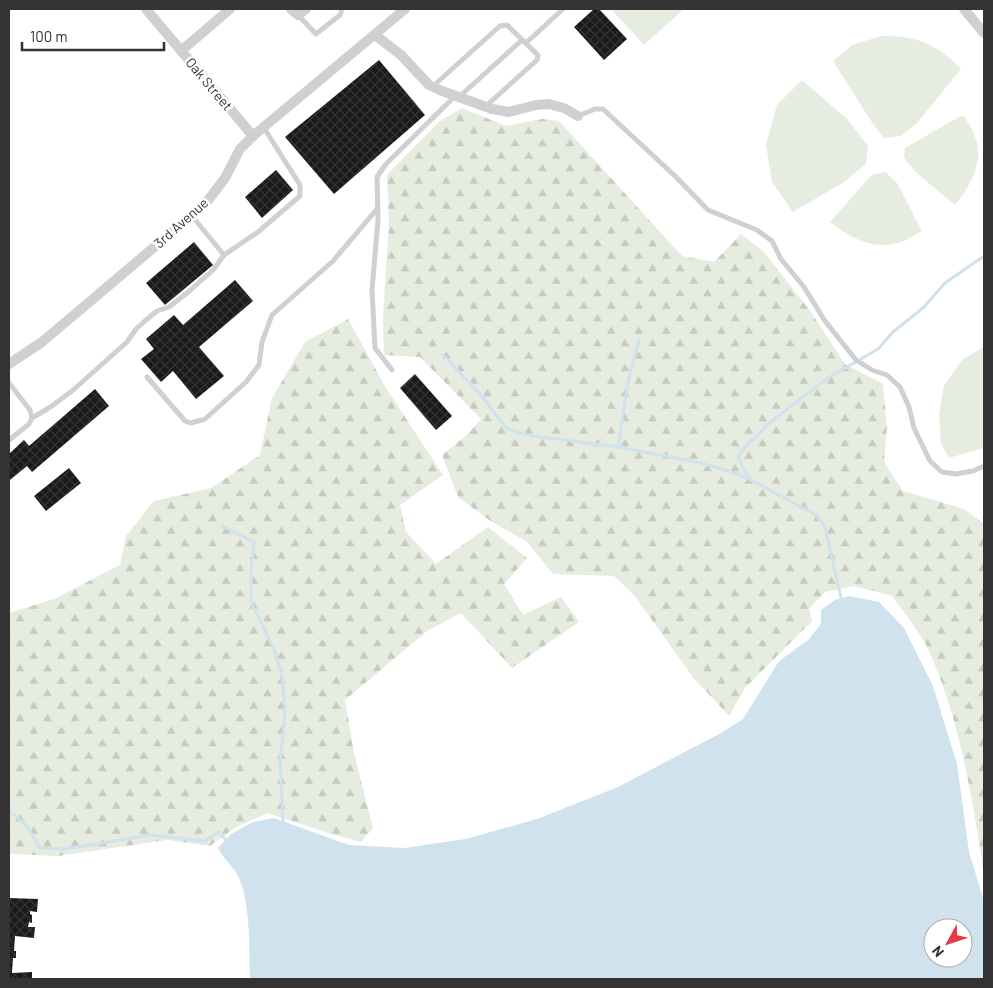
<svg xmlns="http://www.w3.org/2000/svg" width="993" height="988" font-family="Barlow,sans-serif">
  <defs>
    <pattern id="forest-firs" width="22" height="20" patternUnits="userSpaceOnUse" patternTransform="scale(1.25)"><rect width="22" height="20" fill="#e6ecdf"/><path d="M5 1l3.5 6h-7zM16 11l3.5 6h-7z" fill="#c6cbc0"/></pattern>
    <pattern id="building-cross-hatch" width="8" height="8" patternUnits="userSpaceOnUse" patternTransform="scale(1.25)"><rect width="8" height="8" fill="#1a1a1a"/><path d="M0 0l8 8M0 8l8-8" fill="none" stroke="#333"/></pattern>
  </defs>
  <rect width="100%" height="100%" fill="#fff"/>
  <g fill="url(#forest-firs)">
    <path d="M462 108 506 126 542 119 559 121 682 256 714 262 741 234 764 252 811 312 845 364 883 384 887 427 884 462 903 491 964 509 984 524V875C973 801 959 714 927 647 918 629 904 613 892 596L854 586 825 592 809 609 812 621 745 688 729 716 693 677 634 595 614 576 553 574 527 542 489 520 458 497 442 455 467 435 481 419 420 357 384 355 383 316 389 223 387 175 440 121Z"/>
    <path d="M348 319 386 388 443 475 400 505 406 532 436 564 488 527 527 558 504 584 523 615 561 597 579 622 512 668 461 613 427 631 345 700 354 753 373 828 361 842 331 834 268 813 236 827 210 846 167 840 58 856 9 854V613L54 599 120 565 126 536 154 501 211 488 260 455 272 398 305 342Z"/>
  </g>
  <g fill="#e6ecdf">
    <path d="M611 9H684L644 45Z"/>
    <path d="M881 36C917 36 935 43 961 69L917 123 901 136 884 138 873 124 833 61 852 45Z"/>
    <path d="M802 80 848 120 868 146 866 164 844 182 793 212 772 182 766 145 777 105Z"/>
    <path d="M964 116C968 123 973 130 975 137 985 161 970 187 955 205 946 197 906 167 904 156 904 156 905 149 905 148L959 117Z"/>
    <path d="M885 172 897 183 922 231C914 235 906 241 898 243 870 250 850 237 830 222L872 175Z"/>
    <path d="M984 347V448L949 458 941 444 939 414 944 386 963 359Z"/>
  </g>
  <path fill="#cfe2ee" fill-rule="evenodd" d="M849 596 879 602 904 628 933 686 957 764 969 852 984 901V979H250C249 950 251 902 238 876 233 866 224 860 218 848L231 834 253 822 274 818 349 845 404 848 466 839 537 819 618 787 721 733 743 719 779 661 808 640 821 624V610L835 600ZM933 928H963V958H933Z"/>
  <g fill="none" stroke-linecap="round" stroke-linejoin="round">
    <g stroke="#cfe2ee" stroke-width="3">
      <path d="M639 340 628 382 618 447C663 456 708 461 749 479"/>
      <path d="M443 355 480 394 506 428 526 435 618 447"/>
      <path d="M222 526 254 542 251 570V602L274 649 282 675 285 711 280 763 283 821"/>
      <path d="M841 598 825 527 816 515 749 479 738 457 746 446 773 420 828 378 878 349 893 332 924 307 945 283 984 256"/>
      <path d="M9 812C24 819 32 834 40 848L64 849 151 835 205 841 219 832 226 840"/>
    </g>
  </g>
  <g fill="url(#building-cross-hatch)">
    <path d="M594 9H599L627 39 604 60 574 27Z"/>
    <path d="M379 60 425 115 334 194 285 137Z"/>
    <path d="M276 170 293 190 262 218 245 197Z"/>
    <path d="M194 242 213 265 165 305 146 283Z"/>
    <path d="M235 280 253 301 199 347 224 376 196 399 173 371 161 382 141 359 154 349 146 339 174 315 183 325Z"/>
    <path d="M415 374 452 416 436 430 400 388Z"/>
    <path d="M95 389 109 406 32 472 27 466 10 480 9 454 24 440 29 446Z"/>
    <path d="M69 468 81 483 46 511 34 496Z"/>
    <path d="M9 898 38 899 37 912 30 911V914L32 915V923L29 922 28 927H35L34 938 15 936 14 951H16V958H13L12 973 32 972V979H9Z"/>
  </g>
  <g fill="none" stroke-linecap="round" stroke-linejoin="round">
    <g stroke="#d0d0d0" stroke-width="5">
      <path d="M298 15 316 34 340 15 342 9"/>
      <path d="M526 43 563 9"/>
      <path d="M432 87 500 26 507 25 538 55 537 60 486 106"/>
      <path d="M459 97 522 40"/>
      <path d="M578 116 595 109H603L675 176 708 210 757 230 772 241 781 259 804 287 825 321 856 360 872 370 887 375 900 387 909 407 914 428 930 461 942 472 956 474 973 471 984 466"/>
      <path d="M192 216 224 255 258 232 300 196V185L264 128"/>
      <path d="M392 370 375 348 372 290 378 220 377 177 386 164 455 96"/>
      <path d="M147 377 185 421 191 423 205 419 246 382 259 365 262 342 272 315 333 261 377 209"/>
      <path d="M9 383 30 410 32 418 29 424 9 440"/>
      <path d="M32 418 49 408 72 391 127 342 136 329 146 320 157 311 169 307 187 293 213 270 224 255"/>
    </g>
    <g stroke="#d0d0d0" stroke-width="10">
      <path d="M146 9 253 136"/>
      <path d="M291 9 298 15 306 9"/>
      <path d="M964 9 984 33"/>
      <path d="M375 35 401 55 429 85 442 91 492 109 509 112 536 105 549 104 564 108 578 116"/>
      <path d="M181 51 230 9"/>
      <path d="M9 364 42 342 197 211 209 199 225 178 240 149 253 136 405 9"/>
    </g>
  </g>
  <g text-anchor="middle" stroke-width="5" stroke-linejoin="round" paint-order="stroke">
    <g font-size="14" fill="#333" stroke="#fff">
      <text transform="translate(209 84) rotate(50)" y="5">Oak Street</text>
      <text transform="translate(181 223) rotate(-42)" y="5">3rd Avenue</text>
    </g>
  </g>
  <rect width="993" height="988" fill="none" stroke="#333333" stroke-width="20"/>
  <g transform="translate(948 943) rotate(230)"><circle r="24" fill="#ffffff" stroke="#adadad"/>
  <path d="M0-4L9 19L0 12L-9 19Z" fill="#e63946"/>
  <text y="-8" font-size="14" font-weight="bold" text-anchor="middle" fill="#333333">N</text>
  </g>
  <path d="M22 42v8h142v-8" fill="none" stroke="#333333" stroke-width="2.5"/>
  <text x="30" y="42" font-size="15" fill="#333333" stroke="#ffffff" stroke-width="4" paint-order="stroke">100 m</text>
</svg>
